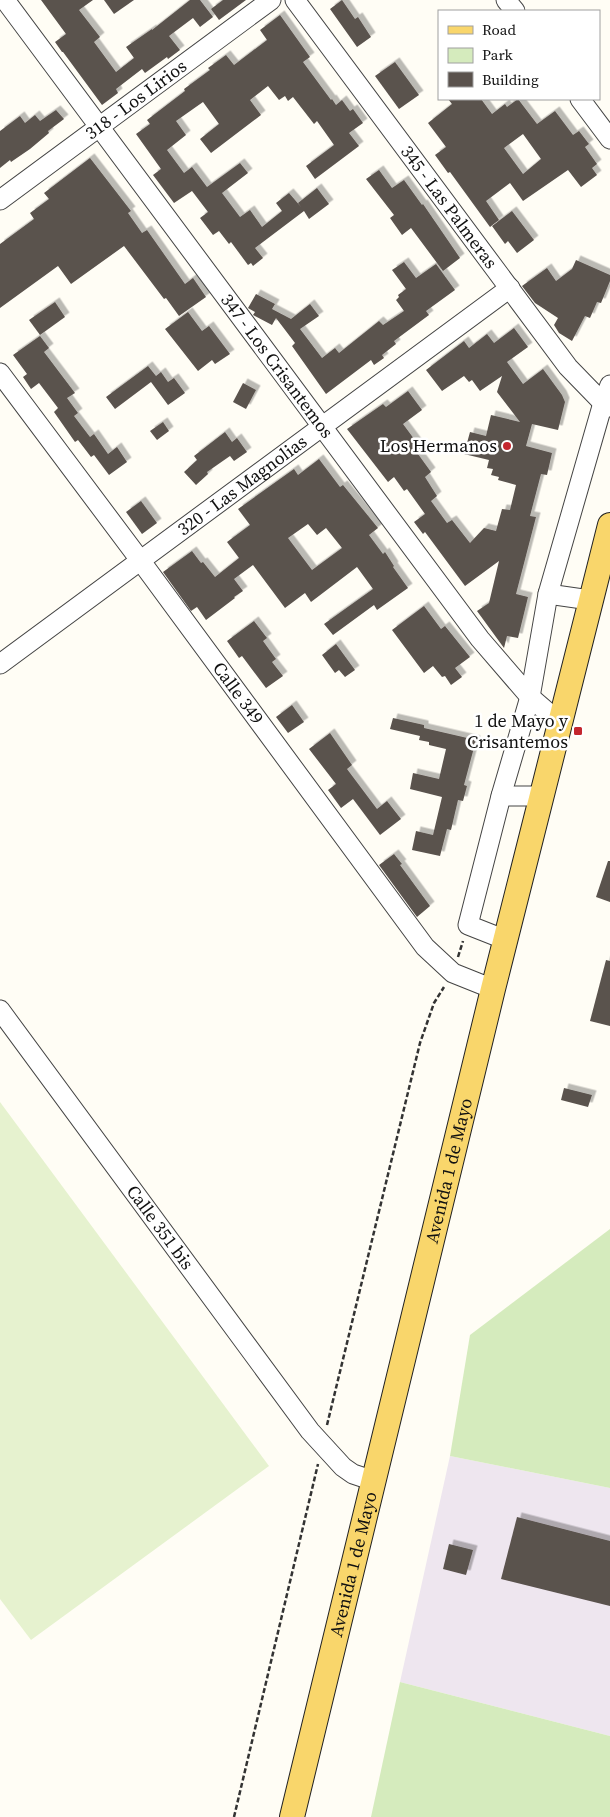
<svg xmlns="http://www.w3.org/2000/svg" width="610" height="1817" font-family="'Source Serif 4',serif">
  <defs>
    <filter id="shadow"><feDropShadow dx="4.5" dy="-4.5" stdDeviation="0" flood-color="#0004"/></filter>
  </defs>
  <rect width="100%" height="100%" fill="#fffdf5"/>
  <path fill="#eee6ef" d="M450 1456 610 1488V1736L400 1682Z"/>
  <g fill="#d5ebbd">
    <path d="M610 1229V1488L450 1456 470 1335Z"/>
    <path d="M400 1682 610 1736V1817H371Z"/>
  </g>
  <path fill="#e6f2cf" d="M0 1102 269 1466 31 1640 0 1599Z"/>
  <g fill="#5a524d" fill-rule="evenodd" filter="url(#shadow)">
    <path d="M41 0H93L79 10 100 37 94 42 116 72 134 58 126 47 152 29V30L190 0H200L213 17 200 27 193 18 169 36 180 50 168 59 167 57 145 73 142 69 116 89 118 93 102 105 63 52H62L55 42 66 34Z"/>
    <path d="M104 0H134L114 14Z"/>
    <path d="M223 0H246L219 20 211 9Z"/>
    <path d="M342 0 355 19 358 17 371 37 357 47 330 9Z"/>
    <path d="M280 15 310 57 303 62 331 100 332 99 336 105 342 100 350 111 353 109 363 123 349 133 359 146 315 179 306 166 334 145 317 121 314 124 293 97 288 101 285 96 279 100 268 86 250 100 261 115 211 153 200 139 219 124 203 102 176 121 186 135 167 150 184 173 192 167 207 187 240 163 248 173 222 193 240 217 250 210 262 227 282 211 276 203 289 193 301 207 298 203 317 188 329 204 309 219 304 211 255 248 263 258 253 266 251 263 248 265 231 242 229 244 219 231 213 235 200 218 208 212 192 191 174 203 153 175 161 169 136 134 150 124 147 120 185 91 184 89 210 70 208 68 226 55 234 65 267 40 260 30Z"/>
    <path d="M395 62 419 95 399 109 375 76Z"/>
    <path d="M448 99H481L492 114 505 104 507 107 518 99 537 124 555 111 573 135 579 131 589 144 585 147 597 164 592 168 597 175 581 187 568 170 523 201 510 183 486 201 499 220 490 227 450 172 448 173 435 155 446 147 428 123 452 104ZM523 134 541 159 523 174 504 148Z"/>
    <path d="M56 110 64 119 48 131 49 133 30 149 11 162 10 160 0 168V131L20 116 25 123 35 115 40 121Z"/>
    <path d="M90 158 131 211 128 213 142 233 147 230 185 284 193 278 206 297 179 316 166 298 164 299 124 246 71 284 58 266 0 308V244L34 219 30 213 49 199 44 193Z"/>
    <path d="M379 170 392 188 404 180 422 205 423 204 460 258 443 271 411 228 402 235 390 218 394 215 366 179Z"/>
    <path d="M512 211 534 240 517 253 508 241 505 244 492 226Z"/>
    <path d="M576 260 610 275V281L601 303 597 302 590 318 585 316 572 341 559 333 554 325 558 318 535 303 522 286 547 268 556 281 572 269Z"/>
    <path d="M404 262 416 278 436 264 455 290 426 311 429 315 394 341 396 344 382 355 384 358 374 365 371 360 326 394 292 346 295 343 276 318 272 325 253 315 255 312 248 308 256 294 275 304 272 309 291 319 310 304 319 316 300 329 322 358 335 348 339 353 379 321 383 325 404 311 396 300 399 297 398 295 406 289 392 270Z"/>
    <path d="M55 302 65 317 40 335 29 320Z"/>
    <path d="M188 312 202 331 209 326 230 354 215 364 212 360 198 371 165 329Z"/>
    <path d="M514 328 528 347 507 362 523 384 543 369 562 395 565 402 558 430 532 424 526 446 552 453 547 475 541 474 530 516 536 517 516 594 528 597 518 638 507 636 504 648 477 611 489 603 499 561 465 586 425 532 423 534 414 522 425 514 407 489 404 491 394 477 388 482 347 429 383 404 386 407 408 391 422 410 403 424 423 451 418 454 431 472 425 477 437 496 431 501 447 523 452 520 470 543 484 528 496 531 502 509 510 510 516 485 498 480 499 477 491 475 493 469 487 468 489 460 464 454 470 432 486 436 491 415 520 422 497 392 502 376 480 391 472 380 469 382 464 376 442 391 426 370 464 341 469 348 487 334 494 343Z"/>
    <path d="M40 336 49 348 44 352 75 393 67 398 78 413 74 416 90 437 94 434 108 454 117 447 127 462 109 475 94 455 91 457 78 440 75 442 54 412 58 408 39 383 31 389 23 377 27 374 13 355Z"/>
    <path d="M148 366 156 376 161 372 168 382 174 378 185 393 168 405 151 382 115 409 106 397Z"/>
    <path d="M243 383 256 390 246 409 233 402Z"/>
    <path d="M163 422 169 431 157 440 150 431Z"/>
    <path d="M225 432 232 442 237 438 247 452 234 461 230 456 207 472 208 474 196 485 184 472 197 460 194 456Z"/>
    <path d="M319 459 340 487 343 485 378 528 369 535 383 554 385 552 394 566 393 567 408 588 377 610 374 605 333 635 324 624 373 589 357 567 311 602 305 593 285 608 253 565 234 579 243 591 234 597 235 598 206 620 197 607 191 611 163 572 192 551 201 563 203 562 215 577 239 558 227 542 250 525 238 509 294 469 298 475ZM308 524 317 535 326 528 342 548 312 570 288 538Z"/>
    <path d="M141 501 157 523 142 534 126 512Z"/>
    <path d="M424 606 441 629 445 626 470 657 455 668 462 677 451 685 445 676 442 677 433 666 424 673 392 630Z"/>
    <path d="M254 621 267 638 263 641 276 659 272 662 283 676 266 688 242 656 239 658 227 641Z"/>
    <path d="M336 644 355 670 345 677 339 670 335 673 322 655Z"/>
    <path d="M292 705 304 722 288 733 276 717Z"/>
    <path d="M393 718 424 725V728L476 740 464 785 467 786 463 801 458 800 451 830 447 829 440 856 412 850 416 831 433 835 442 797 410 789 413 773 439 779 446 749 429 745V742L419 740 420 736 390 729Z"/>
    <path d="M330 733 352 765 347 769 377 809 387 801 401 819 380 835 353 799 341 808 328 790 336 784 309 749Z"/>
    <path d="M394 854 402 864 400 865 430 906 417 917 379 865Z"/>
    <path d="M608 861H610V902L596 897Z"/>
    <path d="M606 960 610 961V1026L590 1021Z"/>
    <path d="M564 1088 592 1095 588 1107 561 1100Z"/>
    <path d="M517 1517 610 1541V1606L501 1579Z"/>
    <path d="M449 1544 473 1550 466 1575 443 1569Z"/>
  </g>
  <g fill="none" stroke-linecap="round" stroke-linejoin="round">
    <defs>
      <g id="minor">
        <path id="s1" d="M5 0 480 639 530 697 560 723"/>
        <path id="s2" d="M295 0 568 367 603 403 610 407"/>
        <path d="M506 0 515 11"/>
        <path d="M580 99 610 139"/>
        <path id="s3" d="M0 200 271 0"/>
        <path id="s4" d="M0 373 140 560 425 947 453 973 493 989"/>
        <path d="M548 594 590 600"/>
        <path id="s5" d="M0 664 510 288"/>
        <path d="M501 796H541"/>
        <path d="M506 940 468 925 501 796 530 697 548 594 603 403 610 385"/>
        <path id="s6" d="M0 1010 310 1431 343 1467 353 1474 374 1481"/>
      </g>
      <g id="major">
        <path id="s7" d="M292 1817 493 989 610 525"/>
      </g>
    </defs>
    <use href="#minor" stroke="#444" stroke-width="21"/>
    <use href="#major" stroke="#222" stroke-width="26"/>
    <g stroke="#333" stroke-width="2.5" stroke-dasharray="5 2.5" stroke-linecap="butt">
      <path d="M458 957 463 941"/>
      <path d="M327 1425 420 1043 434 1003 444 987"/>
      <path d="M234 1817 318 1464"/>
    </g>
    <use href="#minor" stroke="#fff" stroke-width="19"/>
    <use href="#major" stroke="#f9d66b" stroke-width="24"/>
  </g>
  <g fill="#c4262e" stroke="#fff" stroke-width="2">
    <circle cx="507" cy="446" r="5"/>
    <rect x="573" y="726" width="10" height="10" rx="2.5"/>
  </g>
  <g text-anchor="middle" stroke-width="5" stroke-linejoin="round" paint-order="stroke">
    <g font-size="18" fill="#111" stroke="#fff">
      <text dy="6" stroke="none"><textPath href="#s3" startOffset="169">318 - Los Lirios</textPath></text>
      <text dy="6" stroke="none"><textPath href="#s2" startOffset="258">345 - Las Palmeras</textPath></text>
      <text dy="6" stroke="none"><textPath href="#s1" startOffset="456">347 - Los Crisantemos</textPath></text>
      <text dy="6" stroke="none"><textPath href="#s5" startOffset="301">320 - Las Magnolias</textPath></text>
      <text dy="6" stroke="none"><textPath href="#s4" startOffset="399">Calle 349</textPath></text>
      <text dy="6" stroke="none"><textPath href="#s7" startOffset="665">Avenida 1 de Mayo</textPath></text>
      <text dy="6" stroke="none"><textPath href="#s6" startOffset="270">Calle 351 bis</textPath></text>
      <text dy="6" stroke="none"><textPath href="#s7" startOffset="260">Avenida 1 de Mayo</textPath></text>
    </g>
    <g font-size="18" fill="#111" stroke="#fff" text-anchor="end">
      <text x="497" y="452">Los Hermanos</text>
      <text x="568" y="727">1 de Mayo y<tspan x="568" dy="21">Crisantemos</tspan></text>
    </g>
  </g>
  <rect x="438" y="10" width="162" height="90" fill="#ffffff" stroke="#a0a0a0"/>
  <rect x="448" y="26" width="25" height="8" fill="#f9d66b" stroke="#a0a0a0"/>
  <text x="482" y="35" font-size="15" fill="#111111">Road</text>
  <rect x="448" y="48" width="25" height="15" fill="#d5ebbd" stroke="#a0a0a0"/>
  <text x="482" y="60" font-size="15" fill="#111111">Park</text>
  <rect x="448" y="72" width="25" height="15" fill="#5a524d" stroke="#a0a0a0"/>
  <text x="482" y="85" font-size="15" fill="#111111">Building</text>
</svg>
